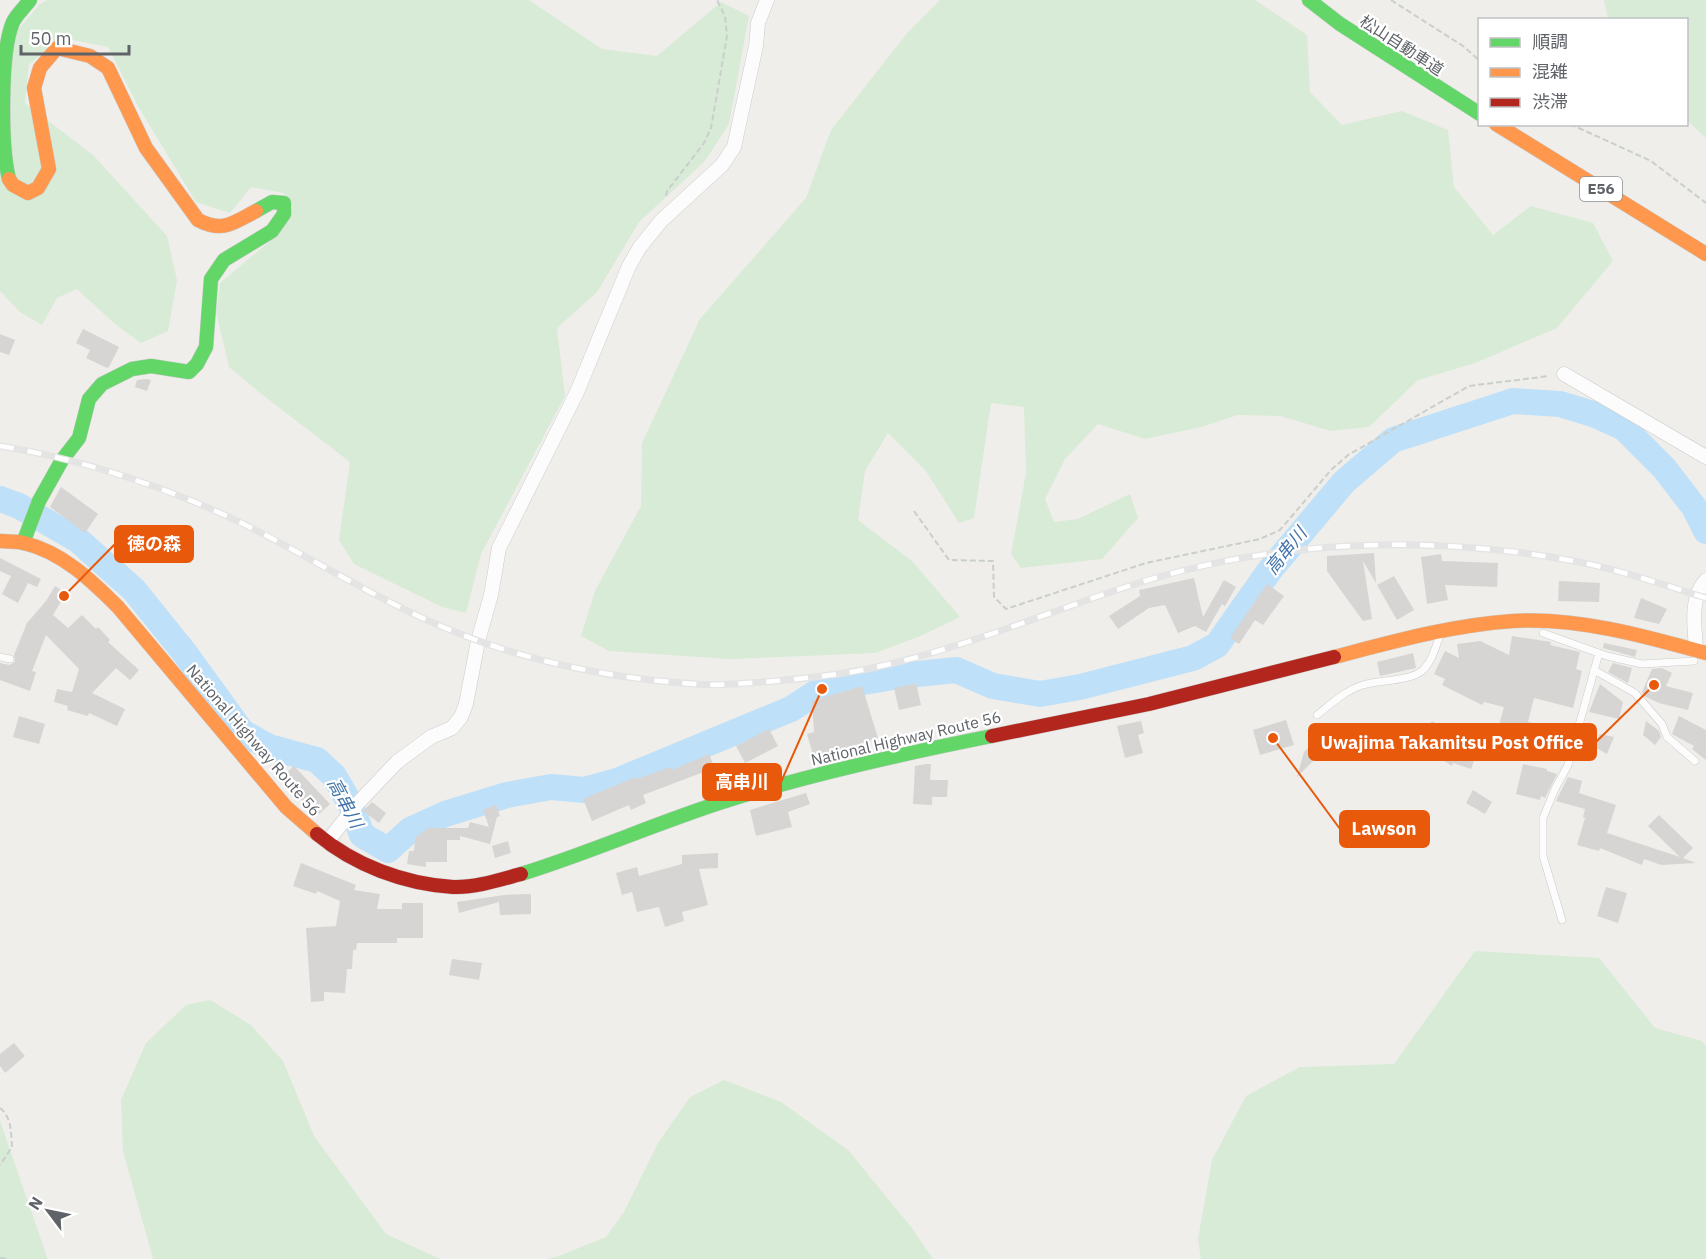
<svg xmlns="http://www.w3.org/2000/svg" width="1706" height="1259" font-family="'IBM Plex Sans','Noto Sans JP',sans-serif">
  <rect width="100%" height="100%" fill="#efeeea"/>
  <g fill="#d8ebd6">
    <path d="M47 0H529L602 49 657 56 721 2 749 16 729 124 705 161 639 222 597 292 557 328 565 396 481 554 466 613 442 607 354 564 339 540 350 462 264 396 229 367 216 312 220 283 269 242 293 207 284 193 251 187 230 213 196 202 138 106 108 47 63 38 29 64 25 103 93 155 167 236 177 280 168 331 141 343 115 324 77 289 57 298 42 325 20 312 0 291V50L40 4Z"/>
    <path d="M940 0H1255L1307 35 1310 92 1342 125 1402 111 1448 130 1454 187 1493 235 1531 206 1593 223 1613 261 1557 328 1475 363 1418 380 1369 427 1331 431 1280 416 1238 415 1201 427 1145 439 1098 424 1065 459 1045 499 1054 522 1078 519 1130 494 1138 518 1102 559 1021 568 1011 554 1026 473 1024 407 991 403 974 518 959 523 926 471 888 433 865 471 858 520 912 561 960 617 918 637 875 653 731 659 609 651 581 636 595 591 641 506 642 443 700 319 806 198 831 130 908 32Z"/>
    <path d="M1604 0H1706V138L1687 120 1686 20 1608 19Z"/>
    <path d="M1475 951 1599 958 1655 1028 1702 1041 1706 1047V1259H1201L1198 1239 1212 1160 1246 1096 1300 1067 1394 1064Z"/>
    <path d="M210 1000 251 1025 283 1061 314 1136 386 1234 440 1259H153L123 1151 121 1100 146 1043 186 1005Z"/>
    <path d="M724 1080 781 1102 848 1150 911 1227 933 1259H547L559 1256 606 1237 624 1212 658 1143 690 1097Z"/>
    <path d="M0 1121 46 1254 47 1259H0Z"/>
  </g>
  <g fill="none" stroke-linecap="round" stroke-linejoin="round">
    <path stroke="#bfe0f9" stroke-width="26" d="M0 499 19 506 78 540 134 590 184 652 242 732 269 747 317 760 334 776 351 805 362 835 388 850 410 830 445 814 507 795 551 787 584 790 617 781 791 709 822 689 899 676 956 670 993 686 1040 694 1080 687 1193 658 1217 645 1270 570 1344 482 1393 440 1513 401 1560 404 1593 414 1624 428 1664 468 1694 507 1706 531"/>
  </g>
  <g fill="#d6d5d3">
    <path d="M83 329 119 347 109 367 107 368 86 358 90 350 76 343Z"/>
    <path d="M0 334 15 340 9 355 0 352Z"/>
    <path d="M147 379 151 380 147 391 135 387 137 380Z"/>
    <path d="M61 487 98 514 85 533 50 507Z"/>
    <path d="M1374 553 1376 583 1363 561 1372 619 1363 621 1327 571V556Z"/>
    <path d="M1441 554 1442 561 1498 563 1497 587 1445 585 1448 600 1427 604 1421 557Z"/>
    <path d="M0 558 41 579 37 587 28 583 18 603 2 594 11 576 0 571Z"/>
    <path d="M1394 576 1414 610 1397 620 1377 585Z"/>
    <path d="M1194 578 1203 617 1224 580 1236 587 1225 606 1222 604 1206 632 1195 626 1178 633 1165 605 1149 608 1118 629 1109 616 1140 596 1139 590Z"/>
    <path d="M1559 581 1600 583 1599 602 1558 601Z"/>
    <path d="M1267 584 1284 596 1263 625 1255 620 1239 644 1230 638Z"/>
    <path d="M55 586 66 593 53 615 68 628 82 615 96 629 98 627 110 640 108 642 139 670 130 680 116 668 92 693 125 709 117 726 89 713 88 716 67 710 68 706 54 702 57 689 72 692 79 669 46 635 32 671 36 672 30 691 0 680V663L9 665 15 662 14 655 27 623 46 601Z"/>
    <path d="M1641 598 1667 609 1659 624 1634 618Z"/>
    <path d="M1512 636 1551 642 1550 645 1580 652 1576 669 1582 671 1573 708 1534 698 1528 722 1557 727 1553 746 1512 740 1510 748 1494 744 1504 707 1484 702 1482 705 1442 685 1445 679 1434 674 1445 651 1459 658 1457 644 1480 641 1509 655Z"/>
    <path d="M1604 643 1637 650 1635 657 1603 648Z"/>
    <path d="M1413 653 1416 668 1380 676 1377 662Z"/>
    <path d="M1613 663 1632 668 1628 683 1608 672Z"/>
    <path d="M1662 668 1672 673 1666 686 1693 693 1688 710 1659 703 1646 697 1642 692 1652 669Z"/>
    <path d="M916 683 921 705 899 710 894 688Z"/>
    <path d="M1600 684 1623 702 1619 719 1589 712Z"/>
    <path d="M862 686 878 738 814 758 807 734 814 732 812 701Z"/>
    <path d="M19 716 45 724 39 744 13 737Z"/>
    <path d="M1679 716 1706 730V760L1692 749 1694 746 1672 734Z"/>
    <path d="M1286 720 1294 745 1260 755 1253 730Z"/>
    <path d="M1141 721 1144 733 1138 735 1143 753 1125 758 1117 726Z"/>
    <path d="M1432 721 1444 729 1441 735 1467 752 1476 755 1471 769 1453 763 1452 766 1417 743Z"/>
    <path d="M1646 721 1659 731 1661 737 1655 745 1643 735Z"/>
    <path d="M1347 723 1368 727 1362 758 1324 751 1321 760 1315 759 1297 777 1304 752 1325 731 1344 736Z"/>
    <path d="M769 729 778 746 745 763 736 746Z"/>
    <path d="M1600 734 1614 737 1607 754 1593 746Z"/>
    <path d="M709 754 717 773 704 779 701 773 643 795 646 803 631 810 629 805 592 821 583 799 636 777 637 779 671 767 672 770Z"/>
    <path d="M926 764H931L930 780H948L947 797H932V805L913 804 915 766Z"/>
    <path d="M1523 764 1547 769V771L1557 774 1545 798 1541 796 1540 800 1516 794Z"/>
    <path d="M294 766 330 804 318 815 297 796 281 778Z"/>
    <path d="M1568 777 1582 781 1579 793 1616 805 1607 833 1680 857 1648 826 1659 815 1693 848 1683 858 1696 863 1661 865 1644 859 1642 865 1600 848 1599 851 1577 845 1585 818 1583 817 1585 809 1556 801Z"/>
    <path d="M1473 790 1492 802 1485 814 1466 803Z"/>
    <path d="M806 793 810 804 788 812 792 827 756 836 750 810Z"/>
    <path d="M372 802 386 813 379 823 363 811Z"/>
    <path d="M496 805 500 816 497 817 490 844 460 836V840H447V862H426V867L407 864 409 851H414L415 838 428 828H468L470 822 489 827 483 810Z"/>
    <path d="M508 841 511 853 495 858 492 846Z"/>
    <path d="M718 853V868L699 869 708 905 682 912 684 921 665 927 659 907 637 912 632 892 622 895 616 873 637 867 639 876 682 864V855Z"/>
    <path d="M301 863 356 885 354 890 380 894 377 909H402V903H423V938H397V943H357L356 950H353L352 969H347L345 993 324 992V1001L311 1002 306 928 336 926 340 901 317 891 316 894 293 886Z"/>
    <path d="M1606 887 1627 893 1618 923 1597 916Z"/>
    <path d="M531 894V914L500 915 499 902 459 913 457 902 504 895Z"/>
    <path d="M452 959 482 963 479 980 449 975Z"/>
    <path d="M14 1043 25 1056 5 1073 0 1066V1054Z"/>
  </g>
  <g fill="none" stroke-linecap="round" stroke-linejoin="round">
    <defs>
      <g id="lane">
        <path d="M1543 633 1607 656 1642 664 1694 661"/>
        <path d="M0 657 10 659"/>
        <path d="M1594 670 1635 693 1662 724 1667 737 1695 761"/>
        <path d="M1317 715C1331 704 1346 690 1363 685 1380 680 1409 681 1422 671 1431 663 1435 649 1439 638"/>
        <path d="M1562 920 1543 856V818L1555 789 1568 765 1599 653"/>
      </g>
      <g id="street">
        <path d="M1564 374 1706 457"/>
        <path d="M1696 650C1695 628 1689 598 1706 580"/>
        <path d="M327 842 358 803 397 762 431 737 452 728 461 717 466 704 478 641 491 595 499 548 577 392 629 266 640 247 661 221 722 165 734 147 756 46 758 23 767 0"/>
      </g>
      <g id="fast">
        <path d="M1309 0 1340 24 1480 114"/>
        <path d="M9 179C1 147 0 52 13 22 17 14 25 7 30 0"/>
        <path d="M23 543 39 501 62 460 79 438 89 399 102 384 132 369 151 366 189 372 197 364 206 347 211 279 224 260 272 231 284 214V203L272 202 256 211"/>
        <path d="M521 874C589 853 654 824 722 802 811 774 901 754 992 736"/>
      </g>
      <g id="slow">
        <path d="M1496 124 1706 254"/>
        <path d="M9 179 13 185 28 193 38 188 49 169 34 88 40 68 57 48 90 56 108 68 146 148 198 220C223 233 233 223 256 211"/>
        <path d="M0 541C8 542 16 541 24 543 62 552 91 580 118 607L286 807 317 834"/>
        <path d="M1334 657C1392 642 1452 625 1513 621 1577 617 1645 636 1706 653"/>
      </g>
      <g id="jam">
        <path d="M992 736 1149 704 1334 657"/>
        <path d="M317 834C354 865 404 884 453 887 475 888 499 880 521 874"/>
      </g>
    </defs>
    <use href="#lane" stroke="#cbcccc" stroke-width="8"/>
    <use href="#street" stroke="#cbcccc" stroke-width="15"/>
    <use href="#fast" stroke="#cacacb" stroke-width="15"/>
    <use href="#slow" stroke="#cacacb" stroke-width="15"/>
    <use href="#jam" stroke="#cacacb" stroke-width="15"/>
    <g stroke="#cacfcc" stroke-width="2" stroke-dasharray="6 3" stroke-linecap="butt">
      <path d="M1391 0 1463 46 1480 61"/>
      <path d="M1570 124 1651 161 1706 203"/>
      <path d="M666 196 667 191 704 143 711 128 727 36 725 16 717 0"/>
      <path d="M914 511 949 560 993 561 994 597 1006 609 1146 563 1260 539 1280 530 1331 470 1348 455 1469 386 1549 376"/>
      <path d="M0 1108C12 1117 11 1134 12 1147L0 1165"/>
      <path d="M0 1258 8 1259"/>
    </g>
    <use href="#lane" stroke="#fdfcfc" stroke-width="7"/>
    <use href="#street" stroke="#fdfcfc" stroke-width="14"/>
    <use href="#fast" stroke="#63d668" stroke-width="14"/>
    <use href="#slow" stroke="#ff974d" stroke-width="14"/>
    <use href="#jam" stroke="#b3261e" stroke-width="14"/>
    <defs>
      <path id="rail" d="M0 446C79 459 157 484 229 517 297 549 360 590 427 620 510 658 604 678 695 684 722 686 749 683 775 681 811 678 846 674 881 666 971 646 1057 608 1145 581 1280 540 1429 535 1568 560 1615 568 1661 584 1706 598"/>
    </defs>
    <use href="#rail" stroke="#e4e4e4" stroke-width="7"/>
    <use href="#rail" stroke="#fff" stroke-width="4.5" stroke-dasharray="14" stroke-linecap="butt"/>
  </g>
  <g text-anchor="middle" stroke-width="4.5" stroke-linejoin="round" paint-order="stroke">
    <rect fill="#fff" stroke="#8f9295" stroke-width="1.5" x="1580" y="177" width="42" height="24" rx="4.5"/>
    <g font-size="15" font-weight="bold" fill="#5f6368">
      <text x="1601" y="194">E56</text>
    </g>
    <g font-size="16" fill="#5f6368" stroke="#fff">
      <text transform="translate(1402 45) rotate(33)" y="6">松山自動車道</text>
      <text transform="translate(906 738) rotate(-13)" y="6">National Highway Route 56</text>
      <text transform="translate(254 740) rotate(49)" y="6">National Highway Route 56</text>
    </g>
    <g font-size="18" font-style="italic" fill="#4174aa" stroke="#fff">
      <text transform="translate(1286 551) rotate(-51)" y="6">高串川</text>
      <text transform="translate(345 803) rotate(62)" y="6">高串川</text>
    </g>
  </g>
  <path fill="none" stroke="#e8590c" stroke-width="2" d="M64 596L115 544M1654 685L1596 742M822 689L781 782M1273 738L1340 829"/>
  <g fill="#e8590c" stroke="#fff" stroke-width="2">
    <circle cx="64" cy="596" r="6"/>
    <circle cx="1654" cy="685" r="6"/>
    <circle cx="822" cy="689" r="6"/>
    <circle cx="1273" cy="738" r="6"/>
  </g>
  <g fill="#e8590c" stroke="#e8590c" stroke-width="2">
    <rect x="115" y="526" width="78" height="36" rx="6"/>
    <rect x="1309" y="724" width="287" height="36" rx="6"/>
    <rect x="703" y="764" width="78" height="36" rx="6"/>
    <rect x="1340" y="811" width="89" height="36" rx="6"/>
  </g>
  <g font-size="18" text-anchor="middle" font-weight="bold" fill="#fff">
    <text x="154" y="550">徳の森</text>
    <text x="1452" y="749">Uwajima Takamitsu Post Office</text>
    <text x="742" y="788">高串川</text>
    <text x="1384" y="835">Lawson</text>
  </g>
  <rect x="1478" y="18" width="210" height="108" fill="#ffffff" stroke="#bfc1c3" stroke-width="1.5"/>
  <rect x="1490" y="38" width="30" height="9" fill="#63d668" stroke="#bfc1c3" stroke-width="1.5"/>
  <text x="1532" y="48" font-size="18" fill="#5f6368">順調</text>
  <rect x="1490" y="68" width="30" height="9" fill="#ff974d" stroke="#bfc1c3" stroke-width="1.5"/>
  <text x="1532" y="78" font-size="18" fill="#5f6368">混雑</text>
  <rect x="1490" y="98" width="30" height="9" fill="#b3261e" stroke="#bfc1c3" stroke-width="1.5"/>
  <text x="1532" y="108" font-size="18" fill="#5f6368">渋滞</text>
  <g transform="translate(48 1211) rotate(302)" stroke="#ffffff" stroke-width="4.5" paint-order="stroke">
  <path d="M0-4.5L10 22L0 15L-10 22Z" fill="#5f6368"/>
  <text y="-9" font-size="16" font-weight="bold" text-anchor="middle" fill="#5f6368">N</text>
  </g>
  <path d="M21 45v9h108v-9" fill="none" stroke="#5f6368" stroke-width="3"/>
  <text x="30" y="45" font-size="18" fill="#5f6368" stroke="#ffffff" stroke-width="4.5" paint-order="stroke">50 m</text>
</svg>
